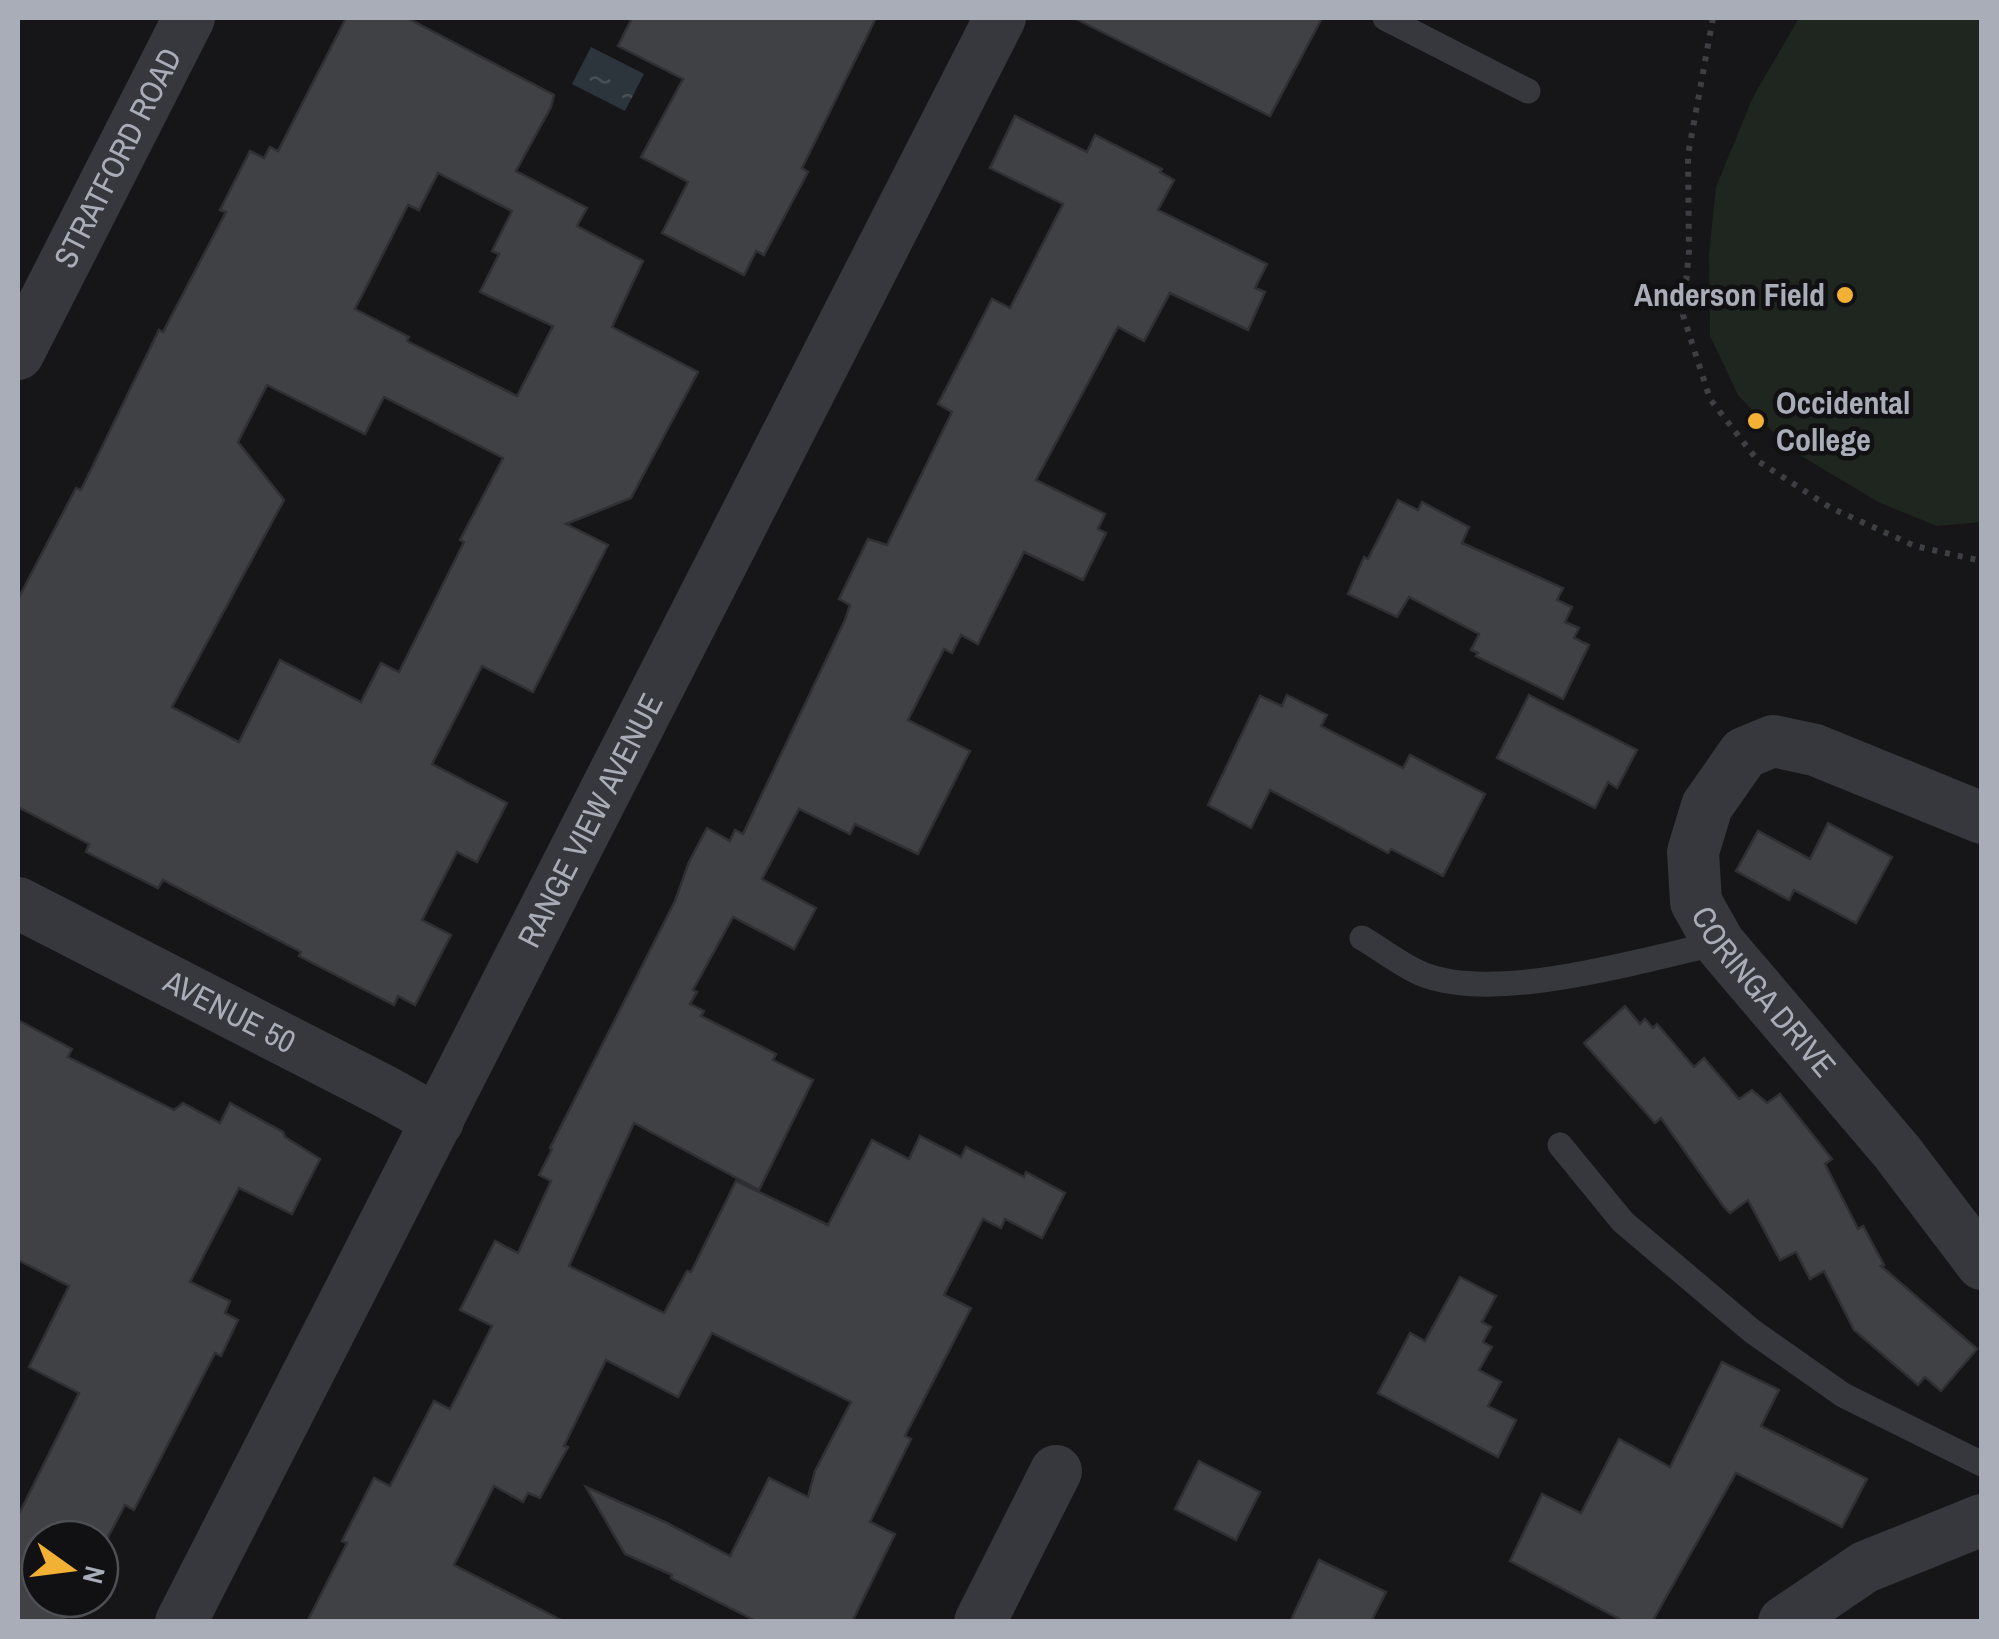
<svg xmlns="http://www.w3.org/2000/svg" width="1999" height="1639" font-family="'Archivo Narrow',sans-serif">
  <defs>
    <pattern id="water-ripples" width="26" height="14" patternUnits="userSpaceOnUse" patternTransform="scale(2.5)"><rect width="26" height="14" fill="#2c353c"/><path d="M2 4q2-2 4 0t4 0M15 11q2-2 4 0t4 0" fill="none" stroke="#485056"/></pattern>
  </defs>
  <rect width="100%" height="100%" fill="#161618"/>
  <path fill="#1e261f" d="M1799 18H1981V522L1937 526 1880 503 1788 448 1738 395 1710 336 1709 254 1716 187 1753 97Z"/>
  <path fill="url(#water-ripples)" d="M591 47 644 74 625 111 572 84Z"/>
  <g fill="#404145" stroke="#303034" stroke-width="2.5" fill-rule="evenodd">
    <path d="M346 18H407L554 95 551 107 516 171 587 208 577 226 643 261 612 327 698 372 631 498 566 524 608 545 533 692 482 666 432 764 507 803 477 862 457 852 422 920 451 935 415 1005 398 996 394 1005 299 956 301 952 163 880 158 888 86 852 89 844 18 807V599L76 488 81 490 159 330 163 332 226 212 220 210 250 151 264 158 270 147 278 151ZM438 173 512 211 492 251 499 254 480 292 553 326 517 396 407 341 409 337 355 309 408 205 419 210ZM267 385 365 434 384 397 503 458 460 540 464 542 399 672 381 663 361 702 280 660 239 742 172 707 284 500 238 442Z"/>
    <path d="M632 18H876L802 168 808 172 764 255 756 251 744 275 662 233 688 182 641 157 683 79 618 46Z"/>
    <path d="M1074 18H1322L1270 116Z"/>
    <path d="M1015 116 1087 152 1095 135 1162 169 1160 172 1174 180 1158 210 1267 264 1255 288 1265 292 1248 330 1170 293 1144 341 1118 327 1036 480 1105 514 1098 529 1106 533 1083 580 1024 552 978 644 961 635 952 653 944 649 908 720 970 751 918 854 855 824 850 834 799 809 762 879 816 908 794 949 733 917 693 990 697 992 690 1004 704 1011 701 1016 776 1054 773 1060 813 1080 759 1190 634 1123 569 1266 664 1313 687 1271 691 1272 736 1181 828 1225 872 1140 909 1159 920 1136 961 1157 966 1147 1024 1177 1026 1172 1065 1193 1042 1238 1005 1219 1001 1228 983 1219 944 1295 971 1308 905 1436 911 1439 870 1522 895 1534 852 1622H758L671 1578 672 1575 625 1554 586 1487 665 1522 730 1556 769 1478 808 1497 815 1471 851 1402 712 1333 678 1397 606 1360 564 1446 568 1447 540 1498 528 1493 523 1502 494 1486 454 1565 565 1622H307L347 1543 342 1541 374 1478 390 1486 434 1401 450 1409 492 1326 460 1310 495 1241 518 1253 551 1181 539 1175 552 1149 550 1148 675 901 689 862 707 828 730 841 735 830 743 834 845 620 850 605 839 599 868 539 887 545 952 412 938 404 992 299 1010 308 1063 204 990 168Z"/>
    <path d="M1398 500 1418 510 1422 502 1469 527 1462 543 1563 588 1557 600 1572 607 1565 622 1579 628 1574 638 1589 645 1563 699 1476 656 1478 653 1471 650 1479 634 1409 597 1397 617 1348 594 1364 557 1368 559Z"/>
    <path d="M1287 695 1327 715 1321 726 1403 768 1410 755 1485 794 1443 876 1391 849 1388 853 1270 790 1251 828 1208 805 1260 696 1282 706Z"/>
    <path d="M1529 695 1637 750 1617 788 1608 782 1595 808 1497 758Z"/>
    <path d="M1828 823 1892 857 1856 923 1794 890 1789 900 1736 871 1758 831 1810 859Z"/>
    <path d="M1625 1006 1640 1024 1645 1019 1653 1028 1657 1024 1694 1067 1704 1058 1739 1099 1752 1090 1767 1103 1780 1094 1832 1159 1825 1164 1858 1229 1863 1226 1884 1265 1881 1266 1977 1349 1941 1391 1925 1377 1918 1385 1854 1330 1824 1271 1810 1279 1796 1252 1780 1260 1748 1200 1730 1213 1724 1207 1661 1118 1655 1123 1584 1043Z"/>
    <path d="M18 1020 72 1049 68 1057 174 1110 183 1103 220 1123 230 1103 283 1132 285 1137 320 1159 292 1214 239 1188 190 1282 230 1301 225 1313 238 1320 221 1356 215 1353 134 1510 125 1505 100 1552V1539H40V1599H75L64 1622H18V1516L79 1393 29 1367 69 1286 18 1260Z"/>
    <path d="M1460 1277 1496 1296 1482 1322 1491 1327 1483 1342 1492 1347 1479 1370 1501 1382 1488 1406 1516 1420 1498 1457 1378 1393 1410 1333 1425 1341Z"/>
    <path d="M1722 1362 1779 1390 1761 1426 1867 1479 1842 1527 1736 1473 1652 1622H1625L1510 1561 1542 1494 1581 1513 1619 1439 1670 1467Z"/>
    <path d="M1199 1461 1260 1492 1236 1540 1175 1509Z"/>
    <path d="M1319 1560 1386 1592 1371 1622H1290Z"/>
  </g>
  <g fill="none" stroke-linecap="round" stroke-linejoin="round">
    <path stroke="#3d3f44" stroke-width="6" stroke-dasharray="5 8" stroke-linecap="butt" d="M1713 18 1688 155 1689 251 1683 315 1710 399 1758 461 1831 508 1915 546 1982 561"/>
    <g stroke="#37383d" stroke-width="25">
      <path d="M1385 18 1528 91"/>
      <path d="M1362 938C1381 949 1401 965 1422 974 1496 1004 1641 960 1719 943"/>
      <path d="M1560 1145 1623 1222 1752 1331 1843 1395 1982 1464"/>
    </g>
    <g stroke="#37383d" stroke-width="52">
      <path id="s1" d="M18 354 189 18"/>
      <path id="s2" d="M1982 818 1815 750 1773 741 1744 753 1707 806 1693 852 1696 902 1719 943 1897 1152 1982 1264"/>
      <path id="s3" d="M18 903 386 1092 438 1121"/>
      <path id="s4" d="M181 1622 1000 18"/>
      <path d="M980 1622 1056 1471"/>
      <path d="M1784 1622 1865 1567 1982 1520"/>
    </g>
  </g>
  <g fill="#f2b134" stroke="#111113" stroke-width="4">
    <circle cx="1845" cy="295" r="10"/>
    <circle cx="1756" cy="421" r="10"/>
  </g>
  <g text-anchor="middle" stroke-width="9" stroke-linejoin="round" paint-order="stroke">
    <g font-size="32" fill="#a8adb8" stroke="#111113">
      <text dy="11" stroke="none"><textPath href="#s1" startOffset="220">STRATFORD ROAD</textPath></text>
      <text dy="11" stroke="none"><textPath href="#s4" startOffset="900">RANGE VIEW AVENUE</textPath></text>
      <text dy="11" stroke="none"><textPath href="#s2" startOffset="530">CORINGA DRIVE</textPath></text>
      <text dy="11" stroke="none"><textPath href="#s3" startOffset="238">AVENUE 50</textPath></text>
    </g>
    <g font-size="32" font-weight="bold" fill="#a8adb8" stroke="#111113" text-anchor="end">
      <text x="1825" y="306">Anderson Field</text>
      <text x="1776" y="414" text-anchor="start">Occidental<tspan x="1776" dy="37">College</tspan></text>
    </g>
  </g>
  <rect width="1999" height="1639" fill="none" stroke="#a8adb8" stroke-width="40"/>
  <g transform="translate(70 1569) rotate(104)"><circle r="48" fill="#111113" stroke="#4d4f55" stroke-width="2.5"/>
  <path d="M0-8L18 38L0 25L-18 38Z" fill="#f2b134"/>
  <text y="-15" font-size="28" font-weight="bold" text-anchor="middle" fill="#a8adb8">N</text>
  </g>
</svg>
